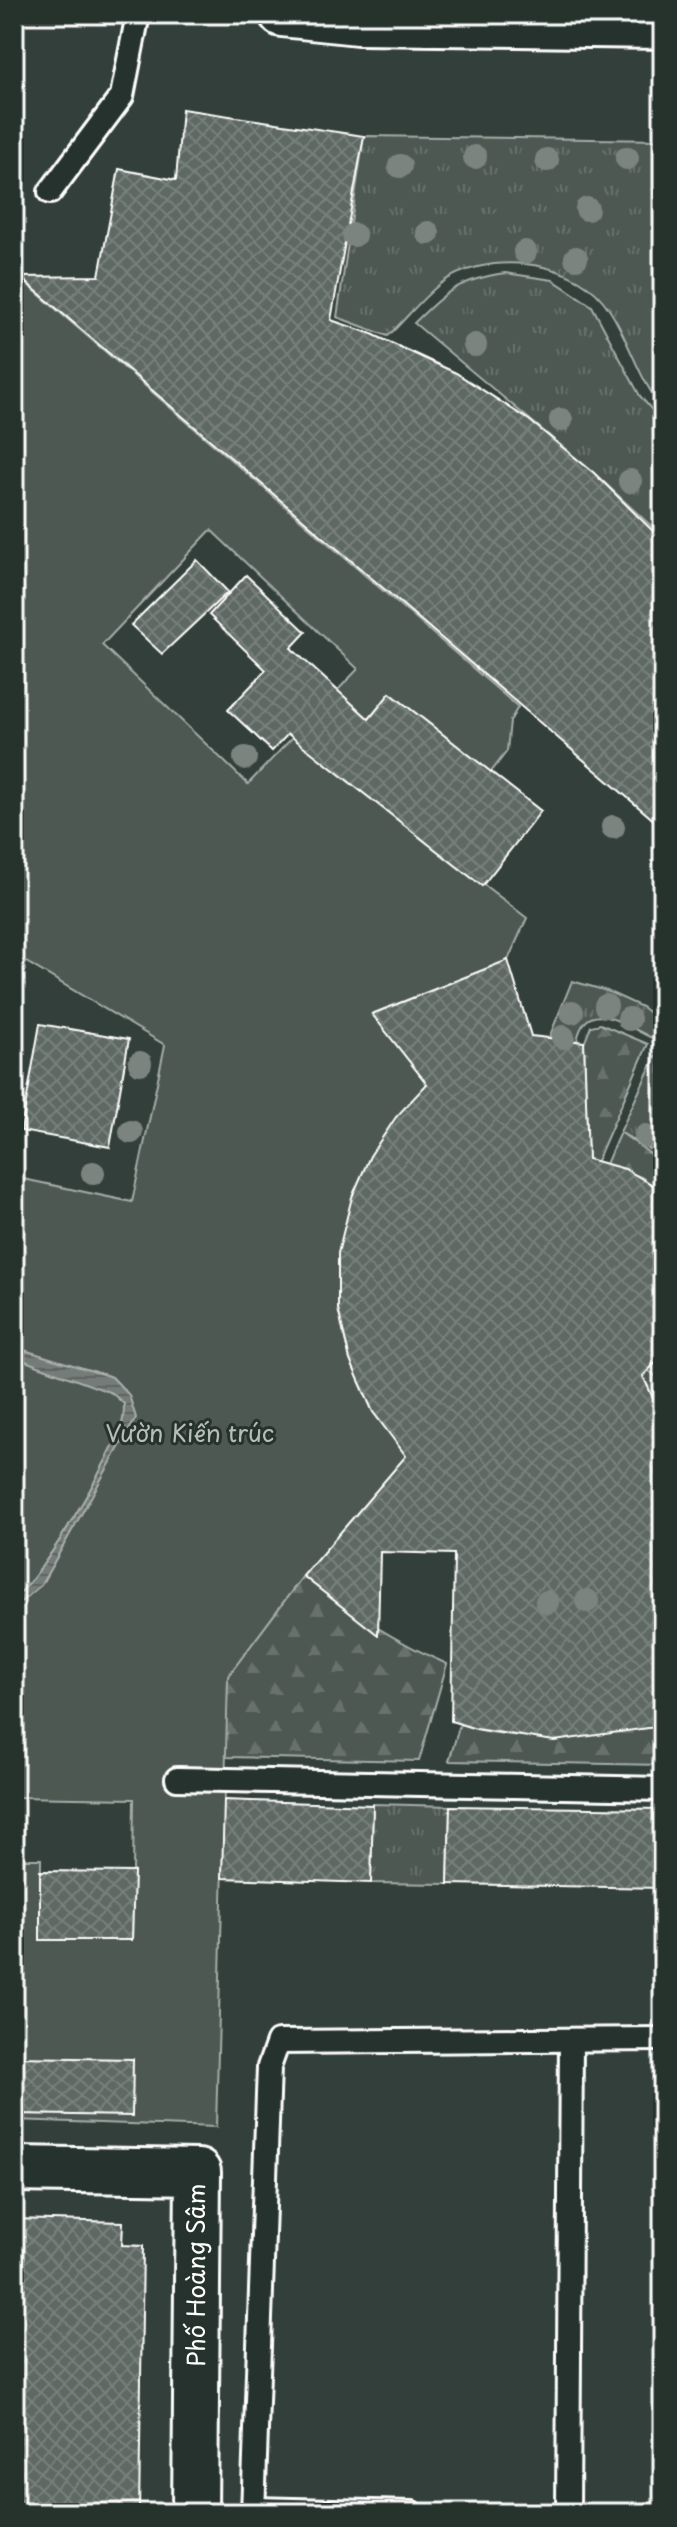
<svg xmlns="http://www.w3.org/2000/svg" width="677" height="2527" font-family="'Playpen Sans',sans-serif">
  <defs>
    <pattern id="grass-tufts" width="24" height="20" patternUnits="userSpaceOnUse" patternTransform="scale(2)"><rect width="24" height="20" fill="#4d5853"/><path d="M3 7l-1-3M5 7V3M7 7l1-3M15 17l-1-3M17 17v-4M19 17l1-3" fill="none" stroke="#68716d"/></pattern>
    <pattern id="forest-firs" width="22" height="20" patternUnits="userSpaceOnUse" patternTransform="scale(2)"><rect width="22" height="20" fill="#4d5853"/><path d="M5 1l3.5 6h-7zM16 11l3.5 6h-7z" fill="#68716d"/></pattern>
    <pattern id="water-rules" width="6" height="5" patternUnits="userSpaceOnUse" patternTransform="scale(2)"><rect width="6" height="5" fill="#737b78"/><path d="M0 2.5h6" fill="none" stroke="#606462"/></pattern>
    <pattern id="building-cross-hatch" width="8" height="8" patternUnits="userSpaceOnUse" patternTransform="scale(2)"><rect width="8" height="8" fill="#5f6964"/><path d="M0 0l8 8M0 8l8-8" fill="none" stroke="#77807b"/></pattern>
  </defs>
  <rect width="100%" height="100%" fill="#333f3a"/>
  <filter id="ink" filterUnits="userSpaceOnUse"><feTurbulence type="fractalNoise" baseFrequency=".0125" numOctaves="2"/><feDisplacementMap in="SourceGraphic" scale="16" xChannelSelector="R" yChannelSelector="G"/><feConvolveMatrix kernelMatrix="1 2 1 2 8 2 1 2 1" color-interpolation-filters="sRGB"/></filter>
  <g filter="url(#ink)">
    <g fill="url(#grass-tufts)" stroke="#a6aca9" stroke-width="2">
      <path d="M364 136 663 140V408C636 377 628 333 603 301 569 258 483 251 440 284 421 299 405 320 388 336L337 317Z"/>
      <path d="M505 273 553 280 592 306 640 396 663 423V537L594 473 414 323C447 291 458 280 505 273Z"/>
      <path d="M572 981 607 991 642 1007 660 1021 652 1038C624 1025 586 995 577 1041L549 1038Z"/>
      <path d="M663 1040V1119L649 1149 620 1132Z"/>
      <path d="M373 1804 450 1806 448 1884 371 1883Z"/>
    </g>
    <g fill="url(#forest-firs)" stroke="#a6aca9" stroke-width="2">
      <path d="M600 1024 648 1044 596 1163 588 1164 584 1044 591 1026Z"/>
      <path d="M620 1132 663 1163V1192L641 1177 606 1164Z"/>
      <path d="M644 1367 663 1382V1420L640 1370Z"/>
      <path d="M303 1576C349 1612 394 1641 447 1664L419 1761 225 1757 228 1676Z"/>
      <path d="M460 1724C525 1746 596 1735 663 1726V1765L449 1761Z"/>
    </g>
    <path fill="#4d5853" stroke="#a6aca9" stroke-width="2" fill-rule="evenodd" d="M14 273 518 707 510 721 507 751 491 772 331 767 527 918 508 960 372 1014 428 1085 338 1309 350 1360 373 1412 407 1455 303 1576 228 1676 216 2127 14 2120V1859H41L40 1939 132 1940 134 1799 14 1797V1177L132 1202 165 1045 16 956 14 960ZM211 530 358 669 248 784 102 645Z"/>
    <path fill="url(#water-rules)" stroke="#abb0ae" stroke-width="2" d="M14 1347 112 1377 129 1395 136 1418 41 1585 14 1608V1597C38 1585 115 1452 122 1423 124 1417 124 1410 124 1404L112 1393 14 1357Z"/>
    <g fill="url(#building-cross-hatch)" stroke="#fff" stroke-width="2">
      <path d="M182 109 364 136 331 320 372 334 456 373 529 420 594 473 663 541V828L20 277 99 276 119 169 176 180Z"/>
      <path d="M197 560 228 592 162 654 131 625Z"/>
      <path d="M246 575 306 632 291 648 369 719 390 693 541 811 482 886 288 734 272 751 228 710 266 670 209 615Z"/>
      <path d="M508 960 531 1036 584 1042 588 1159 625 1169 663 1191V1355L643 1376 663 1420V1726L554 1741 476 1729 451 1721 454 1554 380 1552 378 1635 303 1576 406 1456 373 1412 350 1360 338 1309V1253L352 1197 370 1156 396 1117 427 1084 372 1014Z"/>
      <path d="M40 1024 129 1039 110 1147 21 1131Z"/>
      <path d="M224 1800 373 1805 371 1883 222 1878Z"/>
      <path d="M450 1806 663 1809V1888L448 1884Z"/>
      <path d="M40 1871 134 1872 132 1940H40Z"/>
      <path d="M14 2057 133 2059 132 2116 14 2114Z"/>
      <path d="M14 2219 123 2222 122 2245 143 2246 139 2513H14Z"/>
    </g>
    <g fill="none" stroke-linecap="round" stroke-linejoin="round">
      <defs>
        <g id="service">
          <path d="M50 192 122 96 138 14"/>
          <path d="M177 1779 663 1789"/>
          <path d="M254 2509 412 2513"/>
          <path d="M253 2513 269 2067 278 2042 663 2039"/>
          <path d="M568 2513 571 2040"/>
        </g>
        <path id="minor" d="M14 2169 198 2172 195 2513"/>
        <path id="secondary" d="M282 14 358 22 663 26"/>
      </defs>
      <use href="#service" stroke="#fff" stroke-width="28"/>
      <use href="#minor" stroke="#fff" stroke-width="50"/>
      <use href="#secondary" stroke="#fff" stroke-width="50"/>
      <use href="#service" stroke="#26332d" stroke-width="22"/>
      <use href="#minor" stroke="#26332d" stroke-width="44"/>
      <use href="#secondary" stroke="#26332d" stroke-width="44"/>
    </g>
    <g fill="#7c8480">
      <circle cx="475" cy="157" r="12"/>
      <circle cx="627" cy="158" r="12"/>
      <circle cx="547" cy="160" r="12"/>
      <circle cx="400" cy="166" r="12"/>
      <circle cx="587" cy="209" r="12"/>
      <circle cx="428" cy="233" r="12"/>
      <circle cx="354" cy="235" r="12"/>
      <circle cx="525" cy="252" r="12"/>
      <circle cx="576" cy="258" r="12"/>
      <circle cx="475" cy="345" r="12"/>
      <circle cx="561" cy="420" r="12"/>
      <circle cx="630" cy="481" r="12"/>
      <circle cx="245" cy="758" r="12"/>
      <circle cx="613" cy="827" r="12"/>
      <circle cx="606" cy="1006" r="12"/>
      <circle cx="572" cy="1012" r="12"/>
      <circle cx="629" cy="1019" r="12"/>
      <circle cx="563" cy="1037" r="12"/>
      <circle cx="140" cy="1063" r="12"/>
      <circle cx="131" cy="1132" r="12"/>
      <circle cx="646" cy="1136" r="12"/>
      <circle cx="93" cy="1173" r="12"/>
      <circle cx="587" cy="1601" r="12"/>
      <circle cx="547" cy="1602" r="12"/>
    </g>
  </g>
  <g text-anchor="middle" stroke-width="6" stroke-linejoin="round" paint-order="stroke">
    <g font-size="24" fill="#b8bcba" stroke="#26332d">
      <text x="190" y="1442">Vườn Kiến trúc</text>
    </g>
    <g font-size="24" fill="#fff" stroke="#26332d">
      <text transform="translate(197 2275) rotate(-90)" y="8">Phố Hoàng Sâm</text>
    </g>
  </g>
  <rect width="677" height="2527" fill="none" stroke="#26332d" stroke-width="48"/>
  <rect x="24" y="24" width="629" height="2479" fill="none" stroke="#fff" stroke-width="3" filter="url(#ink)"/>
</svg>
